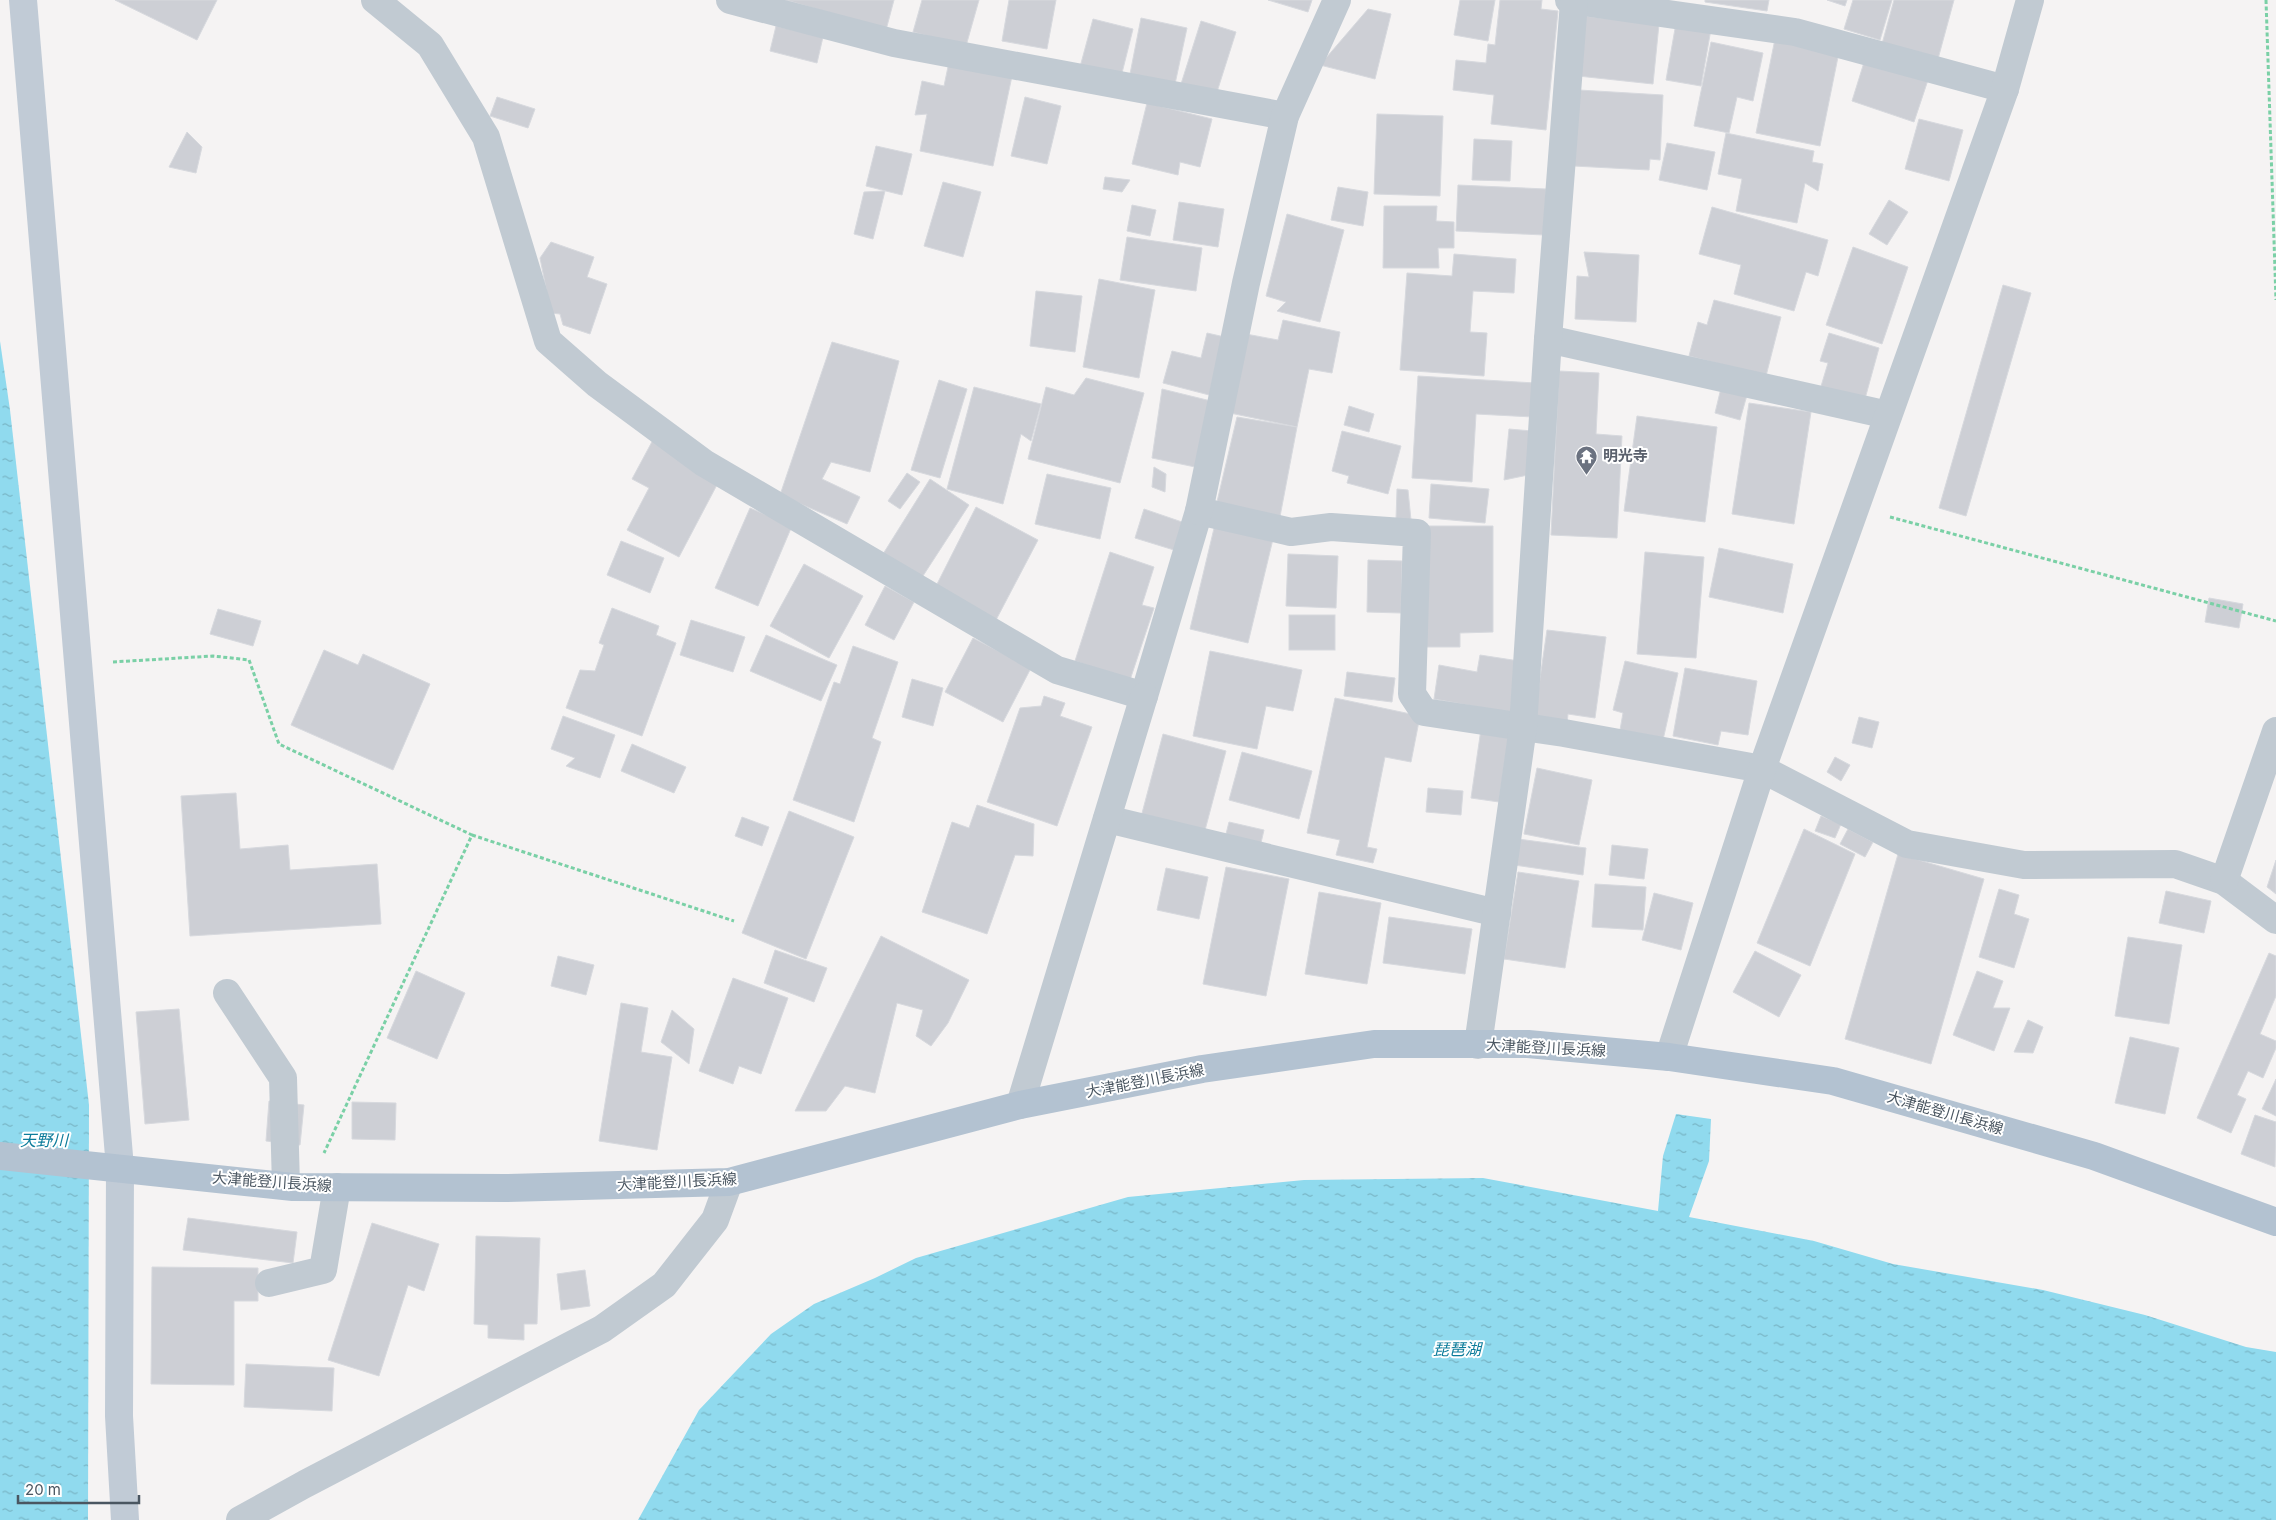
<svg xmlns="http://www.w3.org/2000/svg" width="2276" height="1520" font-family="Inter,'Noto Sans JP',sans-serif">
  <defs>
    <pattern id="water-ripples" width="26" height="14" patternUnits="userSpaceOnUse" patternTransform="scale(1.25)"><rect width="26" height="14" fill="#90daee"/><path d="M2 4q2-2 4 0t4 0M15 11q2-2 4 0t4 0" fill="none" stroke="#78b4c4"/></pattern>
  </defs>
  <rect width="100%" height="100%" fill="#f5f3f3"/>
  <g fill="url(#water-ripples)">
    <path d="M0 341 10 410 89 1105 88 1520H0Z"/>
    <path d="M1676 1114 1711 1119 1709 1161 1689 1217 1814 1241 1893 1264 2043 1290 2145 1315 2246 1347 2276 1352V1520H638L699 1410 771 1334 814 1304 875 1278 916 1258 1128 1197 1304 1180 1483 1178 1658 1211 1663 1156Z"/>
  </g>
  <g fill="#cdcfd5" stroke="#d7d9de">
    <path d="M115 0H217L197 40Z"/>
    <path d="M786 0H894L886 30Z"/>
    <path d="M922 0H979L966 46 913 32Z"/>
    <path d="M1009 0H1056L1047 49 1002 41Z"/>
    <path d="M1268 0H1312L1308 12Z"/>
    <path d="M1460 0H1495L1488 41 1454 35Z"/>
    <path d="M1500 0H1542L1541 9 1558 11 1546 130 1491 124 1494 95 1453 90 1456 60 1486 63 1488 44 1495 45Z"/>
    <path d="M1705 0H1769L1767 11 1705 2Z"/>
    <path d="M1827 0H1847L1845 6Z"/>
    <path d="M1853 0H1892L1880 40 1844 29Z"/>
    <path d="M1894 0H1954L1938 59 1882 44Z"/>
    <path d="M1368 9 1391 14 1375 79 1320 65Z"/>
    <path d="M1583 16 1659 24 1653 84 1578 76Z"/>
    <path d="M1141 18 1187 28 1175 84 1130 74Z"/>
    <path d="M1093 19 1133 29 1121 77 1080 67Z"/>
    <path d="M1201 21 1236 32 1216 95 1181 84Z"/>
    <path d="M1676 23 1711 29 1701 86 1666 80Z"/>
    <path d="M776 26 823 37 817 63 770 51Z"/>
    <path d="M1775 39 1839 52 1820 146 1756 133Z"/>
    <path d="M1711 42 1763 53 1753 101 1737 97 1729 133 1694 126Z"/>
    <path d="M1866 56 1929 77 1914 122 1852 101Z"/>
    <path d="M949 62 1012 76 993 166 920 151 927 114 915 115 922 81 944 86Z"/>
    <path d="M1579 90 1663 95 1660 160 1650 159 1649 170 1574 166Z"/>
    <path d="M497 97 535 109 528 128 490 116Z"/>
    <path d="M1025 97 1061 106 1047 164 1011 156Z"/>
    <path d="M1147 103 1212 119 1200 167 1180 162 1178 175 1132 164Z"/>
    <path d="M1377 114 1443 116 1440 196 1374 194Z"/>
    <path d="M1919 119 1963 130 1949 181 1905 169Z"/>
    <path d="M187 132 202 147 196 173 169 167Z"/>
    <path d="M1726 133 1814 151 1812 162 1823 164 1818 191 1805 183 1797 223 1736 211 1742 179 1718 174Z"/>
    <path d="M1474 139 1512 141 1510 181 1472 180Z"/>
    <path d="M1667 143 1715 152 1707 190 1659 180Z"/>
    <path d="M876 146 912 154 902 195 866 186Z"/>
    <path d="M1105 177 1130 180 1122 192 1103 189Z"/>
    <path d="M943 182 981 192 963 257 924 246Z"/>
    <path d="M1458 185 1546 189 1544 235 1456 231Z"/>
    <path d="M1338 187 1368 192 1363 226 1331 220Z"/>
    <path d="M885 191 873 239 854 234 864 192Z"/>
    <path d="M1889 200 1908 212 1887 245 1869 234Z"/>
    <path d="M1179 202 1224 209 1218 247 1173 240Z"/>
    <path d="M1132 205 1156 210 1150 236 1127 231Z"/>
    <path d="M1384 206H1437L1436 221 1454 222V248H1438L1439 268H1383Z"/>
    <path d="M1712 207 1828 240 1818 276 1806 272 1794 311 1734 294 1741 265 1699 254Z"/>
    <path d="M1287 214 1344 230 1320 322 1277 311 1286 302 1266 296Z"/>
    <path d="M1127 237 1202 248 1196 291 1120 280Z"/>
    <path d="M551 242 594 257 587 277 607 284 590 334 563 325 560 314 551 313 540 258Z"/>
    <path d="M1853 247 1908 267 1882 344 1826 325Z"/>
    <path d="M1584 252 1639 255 1636 322 1575 319 1577 276 1589 277Z"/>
    <path d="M1454 254 1516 259 1514 293 1473 291 1470 332 1487 333 1484 376 1400 370 1407 273 1452 276Z"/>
    <path d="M1099 279 1155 290 1139 378 1083 367Z"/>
    <path d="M2003 285 2031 293 1966 516 1939 508Z"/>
    <path d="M1036 291 1082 296 1075 352 1030 346Z"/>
    <path d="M1714 300 1781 317 1766 376 1689 356 1698 322 1707 325Z"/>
    <path d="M1283 320 1340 332 1332 373 1309 369 1297 427 1230 413 1246 334 1278 340Z"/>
    <path d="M1207 333 1229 338 1213 396 1163 383 1172 351 1201 358Z"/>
    <path d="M1829 333 1879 348 1863 406 1819 393 1828 363 1820 361Z"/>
    <path d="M832 342 899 361 870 472 831 462 822 479 860 497 847 524 780 495Z"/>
    <path d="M1559 371 1599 373 1596 434 1622 436 1617 538 1551 535Z"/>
    <path d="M1418 376 1535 383 1533 417 1476 414 1472 482 1412 478Z"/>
    <path d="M1086 378 1144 393 1120 483 1028 459 1046 387 1074 395Z"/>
    <path d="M939 380 967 389 940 478 911 470Z"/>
    <path d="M974 387 1041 404 1031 441 1021 434 1003 504 947 489Z"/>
    <path d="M1721 388 1747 395 1740 420 1715 413Z"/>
    <path d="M1162 389 1215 402 1200 468 1152 458Z"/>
    <path d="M1749 403 1811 412 1794 524 1732 514Z"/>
    <path d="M1349 406 1374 414 1369 432 1344 425Z"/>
    <path d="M1637 416 1717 427 1705 522 1624 511Z"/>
    <path d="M1237 417 1297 427 1279 522 1216 506Z"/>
    <path d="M1509 429 1532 431 1528 475 1504 480Z"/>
    <path d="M1342 431 1401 446 1388 494 1347 483 1349 476 1332 471Z"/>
    <path d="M654 438 719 481 679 557 627 530 649 488 632 479Z"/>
    <path d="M1154 467 1166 474 1165 492 1152 487Z"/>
    <path d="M907 473 920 482 900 509 888 501Z"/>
    <path d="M1047 474 1111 488 1100 539 1035 524Z"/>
    <path d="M930 479 969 505 921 579 883 554Z"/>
    <path d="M1431 484 1489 489 1485 523 1429 518Z"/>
    <path d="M1397 489 1408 490 1411 520 1396 519Z"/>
    <path d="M976 507 1038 540 996 620 935 588Z"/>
    <path d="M750 508 792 526 758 606 715 588Z"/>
    <path d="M1144 509 1182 522 1174 550 1135 538Z"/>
    <path d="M1216 520 1274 535 1248 643 1190 629Z"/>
    <path d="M1425 526H1493V632L1460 633V647H1425Z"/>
    <path d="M621 541 664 558 650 593 607 575Z"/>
    <path d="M1719 548 1793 564 1783 613 1709 597Z"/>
    <path d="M1110 552 1154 567 1142 605 1154 608 1130 680 1075 661Z"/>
    <path d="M1645 552 1704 557 1696 658 1637 654Z"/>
    <path d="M1288 554 1338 556 1336 608 1286 606Z"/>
    <path d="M1368 560 1402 561 1401 613 1367 612Z"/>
    <path d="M804 564 863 596 829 658 770 626Z"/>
    <path d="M885 586 914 602 894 640 865 625Z"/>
    <path d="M2209 598 2243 604 2239 628 2205 622Z"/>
    <path d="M612 608 659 626 656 635 676 643 642 736 566 708 580 670 595 671 604 645 599 643Z"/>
    <path d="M218 609 261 621 253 646 210 634Z"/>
    <rect x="1289" y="615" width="46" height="35"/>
    <path d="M691 620 745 637 733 672 680 655Z"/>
    <path d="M1547 630 1606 637 1595 718 1568 714 1567 724 1534 720Z"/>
    <path d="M766 635 837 665 821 701 750 671Z"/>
    <path d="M973 638 1031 668 1003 722 945 692Z"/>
    <path d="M853 646 898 662 872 738 881 742 854 822 793 800 834 682 840 684Z"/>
    <path d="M324 650 358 665 363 654 430 684 393 770 291 725Z"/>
    <path d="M1210 651 1302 670 1293 711 1266 706 1257 749 1193 736Z"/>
    <path d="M1480 655 1519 661 1511 713 1434 699 1439 665 1477 672Z"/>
    <path d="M1625 661 1678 673 1663 740 1620 730 1623 713 1613 710Z"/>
    <path d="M1685 668 1757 681 1748 735 1721 731 1718 745 1673 736Z"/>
    <path d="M1347 672 1395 678 1392 702 1344 696Z"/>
    <path d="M912 679 943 688 933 726 902 717Z"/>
    <path d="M1044 696 1065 703 1060 716 1092 727 1057 826 987 802 1020 708 1041 706Z"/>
    <path d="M1335 698 1420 716 1411 762 1385 757 1367 847 1377 849 1373 863 1336 855 1340 840 1307 833Z"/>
    <path d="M563 716 615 735 600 778 566 766 575 758 551 749Z"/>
    <path d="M1859 717 1879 722 1872 748 1852 743Z"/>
    <path d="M1481 729 1509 733 1499 802 1471 798Z"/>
    <path d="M1163 734 1226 751 1204 834 1141 817Z"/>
    <path d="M632 744 686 767 674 793 621 771Z"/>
    <path d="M1242 752 1312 771 1299 819 1229 800Z"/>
    <path d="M1835 757 1850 765 1841 781 1827 772Z"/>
    <path d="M1537 768 1592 780 1579 845 1524 834Z"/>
    <path d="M1428 788 1463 791 1461 815 1426 812Z"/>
    <path d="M236 793 240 849 288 845 290 870 377 864 381 924 190 936 181 796Z"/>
    <path d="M977 805 1034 824 1033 856 1015 855 987 934 922 912 952 822 969 828Z"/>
    <path d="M789 811 854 837 806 959 742 933Z"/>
    <path d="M1821 816 1841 824 1835 838 1815 831Z"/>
    <path d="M742 817 769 827 762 846 735 836Z"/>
    <path d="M1229 822 1264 830 1260 847 1225 838Z"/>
    <path d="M1804 829 1855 854 1810 966 1757 943Z"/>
    <path d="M1848 829 1873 842 1865 857 1840 844Z"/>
    <path d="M1518 839 1586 848 1583 875 1514 865Z"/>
    <path d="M1612 845 1648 849 1644 879 1609 875Z"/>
    <path d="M1898 854 1984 879 1931 1064 1845 1039Z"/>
    <path d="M2276 860V894L2267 887Z"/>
    <path d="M1226 867 1289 879 1266 996 1203 984Z"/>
    <path d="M1166 868 1208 877 1199 919 1157 910Z"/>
    <path d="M1518 872 1579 881 1565 968 1504 959Z"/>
    <path d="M1595 884 1646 887 1643 930 1592 927Z"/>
    <path d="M1999 889 2019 895 2014 914 2029 919 2014 968 1979 957Z"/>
    <path d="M2166 891 2211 901 2204 933 2159 923Z"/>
    <path d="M1319 892 1381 903 1367 984 1305 974Z"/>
    <path d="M1654 893 1693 903 1681 950 1642 940Z"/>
    <path d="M1389 917 1472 929 1465 974 1383 963Z"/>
    <path d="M881 936 969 980 948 1023 931 1046 916 1036 923 1010 897 1003 875 1093 845 1086 826 1111H795Z"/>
    <path d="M2128 937 2182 945 2169 1024 2115 1016Z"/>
    <path d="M775 950 827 968 814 1002 764 983Z"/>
    <path d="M1755 951 1801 975 1779 1017 1733 992Z"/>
    <path d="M2269 953 2276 956V996L2260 1034 2276 1041V1048L2263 1078 2248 1071 2237 1095 2246 1099 2231 1133 2197 1118Z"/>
    <path d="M558 956 594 965 586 995 551 986Z"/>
    <path d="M416 971 465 993 437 1059 387 1038Z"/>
    <path d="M1977 971 2003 981 1993 1008H2010L1994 1051 1953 1035Z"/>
    <path d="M733 978 788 998 761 1074 739 1066 733 1084 699 1071Z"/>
    <path d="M621 1003 648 1008 641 1052 672 1057 657 1150 599 1141Z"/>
    <path d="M179 1009 189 1120 145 1124 136 1012Z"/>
    <path d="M672 1010 694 1029 689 1064 661 1042Z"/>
    <path d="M2028 1020 2043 1027 2033 1053 2014 1052Z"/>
    <path d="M2130 1037 2179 1048 2165 1114 2115 1103Z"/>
    <path d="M2276 1079V1116L2262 1109Z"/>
    <path d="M269 1101 304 1105 300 1145 266 1141Z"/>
    <path d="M352 1102 396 1103 395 1140 352 1139Z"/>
    <path d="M2255 1115 2276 1122 2275 1167 2241 1154Z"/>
    <path d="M188 1218 297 1232 293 1263 183 1250Z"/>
    <path d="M372 1223 439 1244 424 1291 408 1285 379 1376 328 1360Z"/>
    <path d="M476 1236 540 1238 537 1324H524V1340L488 1338V1325L474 1324Z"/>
    <path d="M152 1267 258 1268V1301H234V1385L151 1384Z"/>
    <path d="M585 1270 590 1306 561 1310 557 1274Z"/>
    <path d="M246 1364 334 1368 332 1411 244 1407Z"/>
  </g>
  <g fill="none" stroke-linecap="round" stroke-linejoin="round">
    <g stroke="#7ad0a6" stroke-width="3" stroke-dasharray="4 2.5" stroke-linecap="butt">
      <path d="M2266 0 2276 300"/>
      <path d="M1890 517 2276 621"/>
      <path d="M113 662 213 656 249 660 279 744 472 835 324 1153"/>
      <path d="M472 835 734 921"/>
    </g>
    <g stroke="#c1cad2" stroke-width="28">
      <path d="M375 0 430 45 486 137 548 341 597 384 704 463 1057 670 1144 696 1199 511 1291 532 1331 527 1417 533 1412 694 1424 712 1564 733 1762 769 1907 844 2024 865 2175 864 2224 881 2276 920"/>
      <path d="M730 0 894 43 1285 116"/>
      <path d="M1569 0 1795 32 2005 89"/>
      <path d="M1548 339 1888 415"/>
      <path d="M1199 511 1246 283 1285 116 1337 0"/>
      <path d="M1107 819 1497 913"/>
      <path d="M2224 881 2276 731"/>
      <path d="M227 993 283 1078 286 1186"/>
      <path d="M1478 1045 1523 727 1548 339 1574 2"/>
      <path d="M1669 1057 1762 769 2005 89 2030 0"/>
      <path d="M1020 1105 1144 696"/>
      <path d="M269 1283 323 1270 337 1187"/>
      <path d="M240 1520 305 1484 602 1329 664 1285 715 1220 729 1182"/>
    </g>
    <path stroke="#c1cbd6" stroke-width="28" d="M23 0 120 1168 119 1416 125 1520"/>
    <path stroke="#b3c2d1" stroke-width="28" d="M0 1156 293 1187 506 1188 729 1182 1020 1105 1202 1069 1374 1044H1528L1669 1057 1833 1081 2094 1156 2276 1222"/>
  </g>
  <defs>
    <symbol id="temple-pin" viewBox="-11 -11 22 30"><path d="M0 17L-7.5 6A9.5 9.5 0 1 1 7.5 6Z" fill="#6b7280" stroke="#fff"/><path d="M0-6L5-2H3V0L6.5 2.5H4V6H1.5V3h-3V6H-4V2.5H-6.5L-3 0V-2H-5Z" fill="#fff"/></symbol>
  </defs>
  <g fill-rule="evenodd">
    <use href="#temple-pin" x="1574" y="444" width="25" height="34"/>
  </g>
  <g text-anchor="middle" stroke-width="4" stroke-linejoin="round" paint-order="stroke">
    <g font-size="15" font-weight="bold" fill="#5b616d" stroke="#fff" text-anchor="start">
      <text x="1603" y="461">明光寺</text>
    </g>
    <g font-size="15" fill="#4a5661" stroke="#fff">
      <text transform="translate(1546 1048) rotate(3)" y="5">大津能登川長浜線</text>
      <text transform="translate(1145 1081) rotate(-11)" y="5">大津能登川長浜線</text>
      <text transform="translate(1945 1113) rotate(16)" y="5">大津能登川長浜線</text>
      <text transform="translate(272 1182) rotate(4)" y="5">大津能登川長浜線</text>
      <text transform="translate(677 1182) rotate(-3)" y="5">大津能登川長浜線</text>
    </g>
    <g font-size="16" font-style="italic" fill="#0c7c9b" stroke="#fff">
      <text x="44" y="1146">天野川</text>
      <text x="1457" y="1355">琵琶湖</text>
    </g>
  </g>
  <path d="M18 1495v8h121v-8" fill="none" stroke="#4a5661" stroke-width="2.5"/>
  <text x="25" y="1495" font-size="15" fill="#4a5661" stroke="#ffffff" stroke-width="4" paint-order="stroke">20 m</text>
</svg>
